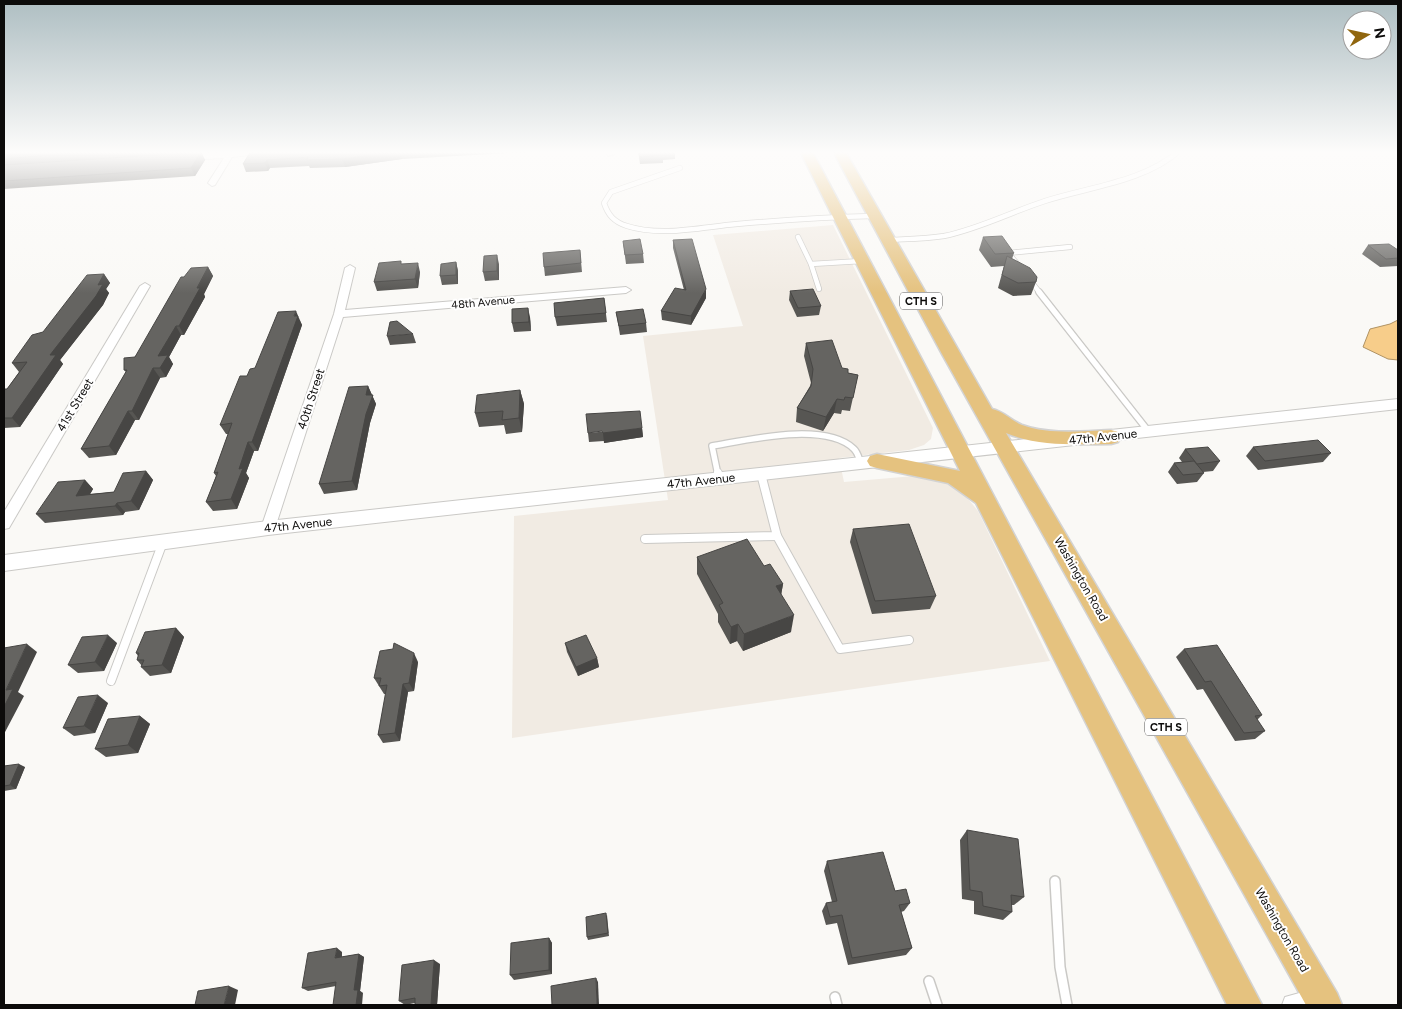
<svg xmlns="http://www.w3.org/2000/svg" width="1402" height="1009" font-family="Figtree,sans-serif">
  <rect width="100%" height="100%" fill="#faf9f6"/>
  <path fill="#f1ebe3" d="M833 225 933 428 931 439 924 445 909 450 839 458 844 482 914 476 956 484 978 511 1050 661 512 738 514 516 668 500 643 336 743 326 713 235Z"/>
  <path fill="#f7cd8a" stroke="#b09364" d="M1398 320V360L1388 359 1363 347 1370 329 1390 324Z"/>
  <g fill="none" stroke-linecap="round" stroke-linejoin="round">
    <defs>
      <g id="lane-far3">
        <path d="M680 168 611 192 604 203C608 215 614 222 627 226 661 237 702 227 737 224 783 220 828 217 874 216"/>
        <path d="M798 237 811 264 862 261"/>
        <path d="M887 240C906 239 925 239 944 236 979 229 1011 212 1045 201 1088 187 1144 182 1179 151"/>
        <path d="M811 264 819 289"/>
        <path d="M1019 266 1008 253 1070 247"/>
        <path d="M1029 279 1040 293"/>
      </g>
      <g id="lane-far2">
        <path d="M1039 292 1149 432"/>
        <path d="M718 475 712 446C748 440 825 421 854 449 858 453 859 459 861 463"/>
      </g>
      <g id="lane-far1">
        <path d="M718 473 719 479"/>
        <path d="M777 536 840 649 909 640"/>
        <path d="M645 539 777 536 761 474"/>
        <path d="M111 681 163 542"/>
      </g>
      <g id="lane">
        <path d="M1055 881 1060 967 1067 1005"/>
        <path d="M929 981 937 1005"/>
        <path d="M835 997 837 1005"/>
      </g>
      <g id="street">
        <path d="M228 151 235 152 285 151 232 157 215 185 212 186 208 183 224 158 184 160 180 158 184 156Z"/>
        <path d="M606 151H614L615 154 608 156Z"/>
        <path d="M350 265 355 268 345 310 626 287 631 290 626 293 343 317 275 528 273 532H263L261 528 334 314 345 268Z"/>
        <path d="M145 283 150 286 9 528 4 529V512L140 286Z"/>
        <path d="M1321 987 1329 990 1332 998 1329 1005H1282L1285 997Z"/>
      </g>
      <path id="secondary" d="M1398 399V409L268 535 4 571V555L268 521Z"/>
      <g id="primary">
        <path d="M800 151H812L1262 1005H1227L976 503 948 483 877 468 870 466 867 461 870 456 877 454 960 471Z"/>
        <path d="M833 151H845L992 409C1003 411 1012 421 1022 425 1049 435 1083 431 1111 430L1118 432 1121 437 1118 442 1111 444C1076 444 1039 447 1006 433L1337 993 1342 1005H1306L942 354Z"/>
      </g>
    </defs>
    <use href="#lane-far3" stroke="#cac9c6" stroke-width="6"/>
    <use href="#lane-far2" stroke="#cac9c6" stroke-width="8"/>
    <use href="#lane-far1" stroke="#cac9c6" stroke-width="10"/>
    <use href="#lane" stroke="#cac9c6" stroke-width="12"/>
    <use href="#street" stroke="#cac9c6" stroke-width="2"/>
    <use href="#secondary" stroke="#cac9c6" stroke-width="2"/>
    <use href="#primary" stroke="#d3d3d3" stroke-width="3"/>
    <use href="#lane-far3" stroke="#fff" stroke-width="4.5"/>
    <use href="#lane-far2" stroke="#fff" stroke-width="5.5"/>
    <use href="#lane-far1" stroke="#fff" stroke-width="8"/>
    <use href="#lane" stroke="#fff" stroke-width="9"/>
    <use href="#street" fill="#fff" fill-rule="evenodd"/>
    <use href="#secondary" fill="#fff" fill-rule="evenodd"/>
    <use href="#primary" fill="#e5c27f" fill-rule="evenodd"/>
  </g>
  <g fill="#575653">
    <path d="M4 151H198L133 157 201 152 205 160 195 176 4 189Z"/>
    <path d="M251 151H530V152L402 159 345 167 310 168 309 166 270 168 268 171 246 172 243 164Z"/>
    <path d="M638 151H675V159L663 160V163L640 164Z"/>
    <path d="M983 237 1014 253 1012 259 1036 282 1031 295 1013 296 998 288 1004 266 991 267 979 250Z"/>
    <path d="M673 240 706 298 691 325 662 320 661 311 684 290 673 248Z"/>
    <path d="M623 241 643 254 644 263 626 264Z"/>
    <path d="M1368 245 1398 250V266L1380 267 1362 254Z"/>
    <path d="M580 250 582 272 545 276 544 267Z"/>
    <path d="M456 262 458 271V284L442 285 440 276Z"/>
    <path d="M402 264 420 272 418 288 377 291 374 282Z"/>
    <path d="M499 264V280L485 281 483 272Z"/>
    <path d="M208 267 213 276 204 294 205 297 184 335H181L169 357 173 364 166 377 160 378 139 420H135L116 455 89 458 81 449 126 372 124 370Z"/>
    <path d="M104 274 110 283 106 289 109 293 103 305 60 360 63 364 20 427 4 428V389H7L19 372 12 363Z"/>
    <path d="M790 291 821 306 819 315 797 317 789 300Z"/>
    <path d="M604 298 607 322 557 326 555 317Z"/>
    <path d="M616 312 646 323 647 332 620 335Z"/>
    <path d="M530 317 531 331 514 332 512 323Z"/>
    <path d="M300 320V321L302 325 258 451H254L246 473 249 478 237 509 213 511 206 502 216 476 214 473 228 434H226L220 425 247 376 255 368Z"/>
    <path d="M413 334 416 343 390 345 387 336Z"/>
    <path d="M806 343 848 373 858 375 850 411 842 410 841 414 834 413 823 431 796 422 797 408 810 386 811 383 804 356Z"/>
    <path d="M368 386 376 404 370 423 357 490 324 494 319 484Z"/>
    <path d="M520 390 524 404 522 432 506 434 504 425 479 427 475 413Z"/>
    <path d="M642 428 643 437 604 443V441L589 442 588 433Z"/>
    <path d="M1253 447 1331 453 1323 462 1258 470 1246 456Z"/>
    <path d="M1185 449 1220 461 1213 471 1203 472 1204 473 1197 482 1177 484 1168 472 1174 463 1182 462 1179 458Z"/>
    <path d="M146 471 153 480 139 510 125 512 123 515 45 523 36 514 85 480 93 489 90 494 114 492Z"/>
    <path d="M853 529 936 596 930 609 872 614 850 542Z"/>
    <path d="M697 557 764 566 783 584 781 595 791 632 743 651 737 641 730 644 718 622V614L697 574Z"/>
    <path d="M176 628 184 637 171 673 150 676 141 667 142 666 137 660 138 656 136 653Z"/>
    <path d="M117 643 104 671 78 673 68 665Z"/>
    <path d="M565 643 597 658 599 667 578 676 567 652Z"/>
    <path d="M1184 649 1262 715 1257 720 1265 731 1255 739 1235 741 1203 689 1197 690 1176 657Z"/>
    <path d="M418 662 414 691 408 692 400 741 383 743 378 735 386 694H384L374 678Z"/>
    <path d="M108 703 95 733 74 736 63 728Z"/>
    <path d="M140 716 150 724 138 753 106 757 95 749Z"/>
    <path d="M4 766 25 767 16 789 4 791Z"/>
    <path d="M967 830 1024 897 1014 905H1011L1012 912 1003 920 974 914V901L962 899 960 840Z"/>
    <path d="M827 861 895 891 910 903 904 911 901 912 912 948 906 955 848 965 837 923 826 925 822 911 826 903 832 902 824 871Z"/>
    <path d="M607 915 609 936 588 940 587 937Z"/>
    <path d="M549 938 552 943V974L514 980 510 975Z"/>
    <path d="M342 952V957L359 954 364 957 360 991 363 993 336 986 308 991 302 988Z"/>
    <path d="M440 964 437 1005H415V1003L405 1005 399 1001Z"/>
  </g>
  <g fill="#474644">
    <path d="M400 151 402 159 345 167 342 159Z"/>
    <path d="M201 152 205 160 195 176 191 168Z"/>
    <path d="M267 160 270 168 268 171 265 163Z"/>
    <path d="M497 255 499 264V280L497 271Z"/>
    <path d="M456 262 458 271V284L456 275Z"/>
    <path d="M418 263 420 272 418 288 415 279Z"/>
    <path d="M208 267 213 276 204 294 205 297 184 335 179 326Z"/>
    <path d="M104 274 110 283 106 289 109 293 103 305 60 360 63 364 20 427 12 418 50 355Z"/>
    <path d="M706 289V298L691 325V316Z"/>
    <path d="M528 308 530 317 531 331 529 322Z"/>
    <path d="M296 311 302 325 258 451 252 442Z"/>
    <path d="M176 326 181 335 169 357 173 364 166 377 160 368 158 356Z"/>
    <path d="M153 368 160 378 139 420 132 411Z"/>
    <path d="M368 386 376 404 370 423 357 490 352 481 366 395Z"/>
    <path d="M520 390 524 404 522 432 519 418Z"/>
    <path d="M837 399 834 413 823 431 826 417Z"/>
    <path d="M128 411 135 420 116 455 109 446Z"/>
    <path d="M642 428 643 437 604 443 603 433Z"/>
    <path d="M248 442 254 451 246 473 249 478 237 509 231 499 239 469Z"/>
    <path d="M146 471 153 480 139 510 131 501Z"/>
    <path d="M85 480 93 489 84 505 76 496Z"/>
    <path d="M117 503 125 512 123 515 115 506Z"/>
    <path d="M783 584 780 601 776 586Z"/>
    <path d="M794 615 791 632 743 651 744 634Z"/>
    <path d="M738 624 737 641 730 644 731 627Z"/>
    <path d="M176 628 184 637 171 673 162 665Z"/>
    <path d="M108 635 117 643 104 671 95 662Z"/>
    <path d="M27 644 37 652 18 692 24 696 4 734V707L6 690Z"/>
    <path d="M414 653 418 662 414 691 409 683Z"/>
    <path d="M597 658 599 667 578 676 576 667Z"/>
    <path d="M403 684 408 692 400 741 395 733Z"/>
    <path d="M98 695 108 703 95 733 84 726Z"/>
    <path d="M140 716 150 724 138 753 128 745Z"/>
    <path d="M19 764 25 767 16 789 10 785Z"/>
    <path d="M549 938 552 943V974L549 970Z"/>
    <path d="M337 948 342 952 341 962 335 958Z"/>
    <path d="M359 954 364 957 360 991 363 993 362 1005H356L354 990Z"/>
    <path d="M434 960 440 964 437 1005H431Z"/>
    <path d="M596 978 598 982 599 1005H597Z"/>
    <path d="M229 986 238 990 235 1005H224Z"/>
  </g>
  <g fill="#656461" stroke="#474644">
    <path d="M4 151H96L4 159Z"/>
    <path d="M251 151H400L342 159 307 160 308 157 267 160 265 163 243 164Z"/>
    <path d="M639 151H675L662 152 663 155 640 157Z"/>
    <path d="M201 152 191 168 4 181V165Z"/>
    <path d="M1002 236 1014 253 995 254 983 237Z"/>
    <path d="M640 239 643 254 625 255 623 241Z"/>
    <path d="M692 239 706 289 691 316 661 311 675 288 686 290 673 240Z"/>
    <path d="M1389 244 1398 250V258L1386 259 1368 245Z"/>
    <path d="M580 250 581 263 544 267 543 253Z"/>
    <path d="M497 255V271L483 272 484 256Z"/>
    <path d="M1007 256 1030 268 1037 277 1036 282 1018 283 1002 275Z"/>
    <path d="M401 261V264L418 263 415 279 374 282 379 263Z"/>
    <path d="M456 262V275L440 276 441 264Z"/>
    <path d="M208 267 197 288H200L179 326H176L158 356 168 355 160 368H153L132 411H128L109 446 81 449 127 370H124V358L135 357 181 277H184L191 268Z"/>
    <path d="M104 274 98 285 103 284 96 296 50 355H56L12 418H4V389H7L27 362 12 363 32 335 43 332 87 275Z"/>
    <path d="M813 289 821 306 798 308 790 291Z"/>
    <path d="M604 298 606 313 555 317 554 303Z"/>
    <path d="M528 308 529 322 512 323V309Z"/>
    <path d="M643 309 646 323 619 326 616 312Z"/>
    <path d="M296 311 294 316H298L252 442H248L239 469 243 468 231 499 206 502 218 472 214 473 232 423 220 425 240 376H247L250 369 255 368 278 312Z"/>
    <path d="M397 321 413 334 387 336 390 322Z"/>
    <path d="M832 340 842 368 848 369V373L858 375 853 398 845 397 844 400 837 399 826 417 797 408 811 386 813 369 806 343Z"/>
    <path d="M368 386 366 395H373L366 414 352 481 319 484 349 387Z"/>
    <path d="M520 390 519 418 502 420 503 411 475 413 477 395Z"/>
    <path d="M640 411 642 428 603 433 602 431 588 433 586 414Z"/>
    <path d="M1318 440 1331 453 1265 461 1253 447Z"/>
    <path d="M1208 447 1220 461 1197 464 1185 449Z"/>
    <path d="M1194 461 1204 473 1183 475 1174 463Z"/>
    <path d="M146 471 131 501 117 503 115 506 36 514 58 482 85 480 76 496 114 492 123 473Z"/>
    <path d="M909 524 936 596 875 601 853 529Z"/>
    <path d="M747 539 764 566 770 564 783 584 776 586 794 615 744 634 738 624 731 627 719 605 723 603 697 557Z"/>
    <path d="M176 628 162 665 141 667 144 660H137L139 653H136L145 632Z"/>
    <path d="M108 635 95 662 68 665 82 637Z"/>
    <path d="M586 635 597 658 576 667 565 643Z"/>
    <path d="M394 643 414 653 409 683 403 684 395 733 378 735 387 685 379 686 381 678H374L380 651 393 649Z"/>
    <path d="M27 644 6 690 13 689 4 707V648Z"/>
    <path d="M1217 645 1262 715 1255 716 1265 731 1244 733 1211 681 1205 682 1184 649Z"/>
    <path d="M98 695 84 726 63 728 78 697Z"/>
    <path d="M140 716 128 745 95 749 108 719Z"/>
    <path d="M19 764 10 785 4 786V766Z"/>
    <path d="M967 830 1018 839 1024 897 1011 895 1012 912 983 906 982 892 970 890Z"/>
    <path d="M883 852 895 891 906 889 910 903 899 905 912 948 852 958 842 915 830 917 826 903 837 901 827 861Z"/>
    <path d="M606 913 608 933 587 937 586 917Z"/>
    <path d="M549 938V970L510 975 511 943Z"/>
    <path d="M337 948 335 958 359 954 354 990H358L356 1005H333L336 982 302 988 308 953Z"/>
    <path d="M434 960 431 1005H415V998L399 1001 402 965Z"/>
    <path d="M596 978 597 1005H552L551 986Z"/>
    <path d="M229 986 224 1005H195L198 991Z"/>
  </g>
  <linearGradient id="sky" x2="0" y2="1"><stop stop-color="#aebec2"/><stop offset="0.52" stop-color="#fdfcfb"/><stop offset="1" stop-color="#fdfcfb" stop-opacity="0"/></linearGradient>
  <rect width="1402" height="293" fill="url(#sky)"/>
  <g text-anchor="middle" stroke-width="4" stroke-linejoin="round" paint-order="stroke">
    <g fill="#fff" stroke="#555454" stroke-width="1">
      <rect x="900" y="292.5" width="42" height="17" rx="4"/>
      <rect x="1145" y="718.5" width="42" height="17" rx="4"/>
    </g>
    <g font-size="11" font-weight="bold" fill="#0c0b0a">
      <text x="921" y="305">CTH S</text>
      <text x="1166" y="731">CTH S</text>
    </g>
    <g font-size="11" fill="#0c0b0a" stroke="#fff">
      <text transform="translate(483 302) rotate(-5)" y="4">48th Avenue</text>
    </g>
    <g font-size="12" fill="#0c0b0a" stroke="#fff">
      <text transform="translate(311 399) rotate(-72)" y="4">40th Street</text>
      <text transform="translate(75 405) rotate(-59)" y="4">41st Street</text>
      <text transform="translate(1103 437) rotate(-6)" y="4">47th Avenue</text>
      <text transform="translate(701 481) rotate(-6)" y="4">47th Avenue</text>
      <text transform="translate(298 525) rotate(-6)" y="4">47th Avenue</text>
      <text transform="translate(1081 579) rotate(60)" y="4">Washington Road</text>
      <text transform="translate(1282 930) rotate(60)" y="4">Washington Road</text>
    </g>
  </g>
  <rect width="1402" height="1009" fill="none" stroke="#0c0b0a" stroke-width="10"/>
  <g transform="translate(1367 35) rotate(81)"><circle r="24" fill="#ffffff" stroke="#9e9d9d"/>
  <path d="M0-4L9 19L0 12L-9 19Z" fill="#90660e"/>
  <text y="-8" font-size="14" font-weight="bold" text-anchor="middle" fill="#0c0b0a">N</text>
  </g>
</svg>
